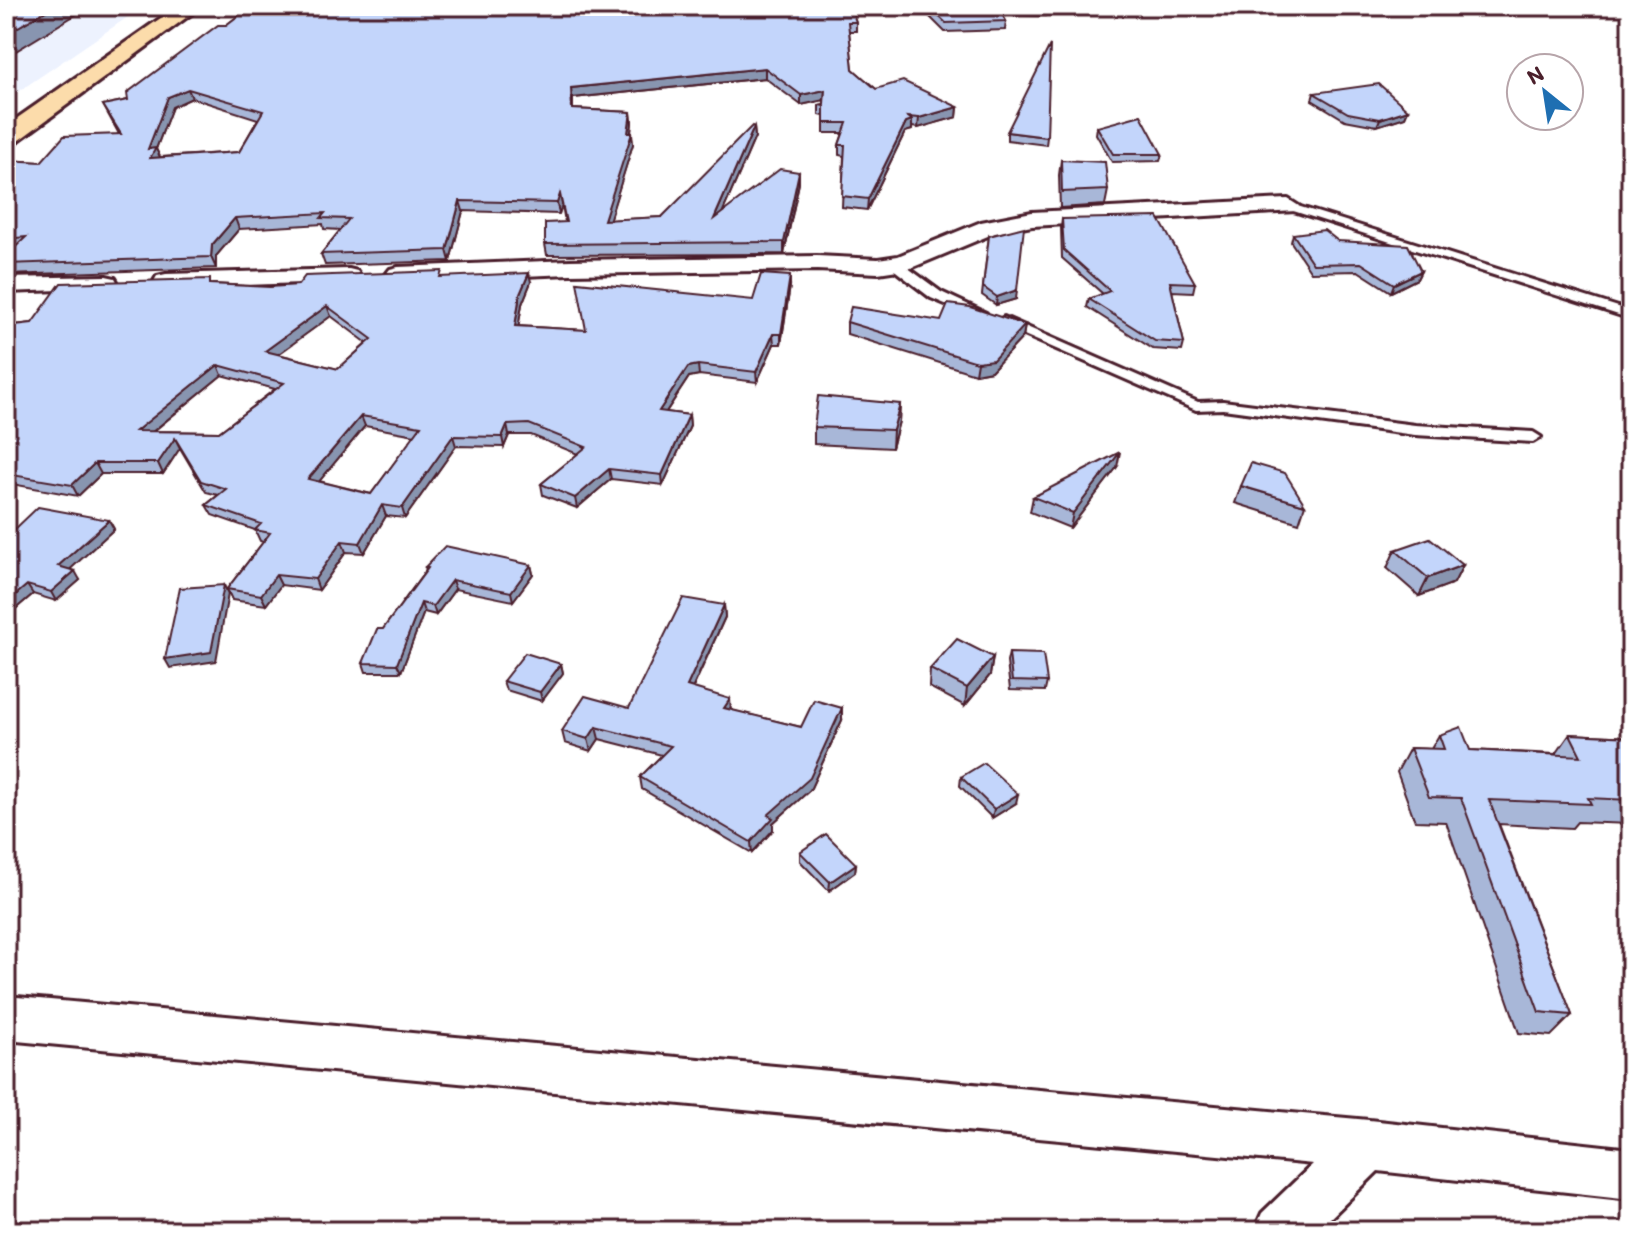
<svg xmlns="http://www.w3.org/2000/svg" width="1637" height="1237" font-family="Itim,sans-serif">
  <rect width="100%" height="100%" fill="#fff"/>
  <filter id="ink" filterUnits="userSpaceOnUse"><feTurbulence type="fractalNoise" baseFrequency=".0125" numOctaves="2"/><feDisplacementMap in="SourceGraphic" scale="16" xChannelSelector="R" yChannelSelector="G"/><feConvolveMatrix kernelMatrix="1 2 1 2 8 2 1 2 1" color-interpolation-filters="sRGB"/></filter>
  <g filter="url(#ink)">
    <path fill="#edf2fe" d="M6 6H144L6 100Z"/>
    <g fill="none" stroke-linecap="round" stroke-linejoin="round">
      <defs>
        <g id="lane">
          <path d="M1288 203 1631 311V319L1284 208 1282 206Z"/>
          <path d="M892 262H900L941 292 986 313 979 317 974 316 931 298 892 268Z"/>
          <path d="M1004 317 1198 402 1223 401 1415 425 1533 432 1541 437 1533 442 1415 435 1223 409 1196 410 999 324 997 321Z"/>
        </g>
        <g id="street">
          <path d="M1288 199 1299 206 1296 211 1032 226 995 233 911 268 878 273 817 270 570 274 398 281 390 279 386 274 390 269 398 267 570 260 817 256 878 259 898 256 981 222 1032 212Z"/>
          <path d="M349 269 357 271 361 276 357 281 166 288 157 286 154 281 157 276 166 274Z"/>
          <path d="M106 276 115 278 118 283 115 288 6 292V278Z"/>
          <path d="M6 996 1369 1120 1631 1149V1199L1378 1171 1317 1231H1254L1262 1213 1313 1164 6 1040Z"/>
        </g>
        <path id="highway" d="M178 6H202L15 143 6 146V126Z"/>
      </defs>
      <use href="#lane" stroke="#4a1f2b" stroke-width="6"/>
      <use href="#street" stroke="#4a1f2b" stroke-width="6"/>
      <use href="#highway" stroke="#4a1f2b" stroke-width="6"/>
      <use href="#lane" fill="#fff" fill-rule="evenodd"/>
      <use href="#street" fill="#fff" fill-rule="evenodd"/>
      <use href="#highway" fill="#fcdcab" fill-rule="evenodd"/>
    </g>
    <g fill="#a8b7d8" stroke="#4a1f2b" stroke-width="2" fill-rule="evenodd">
      <path d="M251 6H1046L1045 16 1002 14 1006 21 1005 30 945 32 928 15 916 16 915 12 853 14 856 22V31H849L853 69 876 89 958 107 957 117 918 128 912 127V130L905 132 867 210 842 207 844 156 839 155V145L843 133H824V116L819 115V105L824 104V100L801 105 765 78 573 98V109L631 112 632 122 631 133 633 144 609 220 662 217 754 127 755 137 722 213 799 172V183L784 254 547 255 545 244 565 222 562 205 559 214 463 211 450 261 325 265 321 254 340 230 324 229 323 224 239 229 216 256V268L6 275V256L12 250H6V160L41 162 119 134 103 105 128 100ZM192 98 258 119 239 152 160 157 156 149 172 107Z"/>
      <path d="M1314 93 1408 110 1405 117 1377 126 1345 120 1312 100Z"/>
      <path d="M1097 127 1162 154 1160 161 1112 162 1096 134Z"/>
      <path d="M1007 132 1047 137 1046 145 1007 140Z"/>
      <path d="M1061 160 1108 190 1105 205 1060 208 1059 175Z"/>
      <path d="M1062 219 1195 283 1193 292 1172 291 1184 343 1182 351 1153 349 1087 307 1089 299 1103 294 1062 258 1061 227Z"/>
      <path d="M1293 234 1338 241 1421 271 1417 279 1391 292 1358 271 1311 272 1291 242Z"/>
      <path d="M989 236 1016 299 996 305 982 295Z"/>
      <path d="M443 277 531 282 522 304 518 326 585 330 753 300 790 286 781 344H774L757 382 699 375 689 377 666 412 689 415 690 426 663 485 611 479 577 508 543 495 541 484 578 454 531 435H509L504 447 456 446 405 518 386 516 364 553 346 552 319 590 281 585 266 605 232 600 227 589 263 542 260 541 255 530 212 515 206 505 218 495 206 492 180 448 163 474H101L78 496 6 483V326L32 323 213 284 270 287ZM331 316 367 343 338 369 278 354ZM222 375 275 389 219 432 154 431ZM365 426 415 435 371 494 319 481Z"/>
      <path d="M941 321 1025 325 1023 337 991 371 975 374 847 334V322Z"/>
      <path d="M900 404 899 421 892 448 814 444V427Z"/>
      <path d="M1117 467 1070 528 1030 512 1033 497Z"/>
      <path d="M1241 486 1305 505 1299 523 1235 503Z"/>
      <path d="M109 520 114 529 70 569 80 580 56 601 33 594 6 617 13 531Z"/>
      <path d="M1395 550 1463 565 1454 583 1419 596 1387 568Z"/>
      <path d="M531 565 533 574 513 601 455 589 436 615 424 612 401 672H366L363 663 383 629 426 570 425 567Z"/>
      <path d="M724 605 725 617 693 688 730 710 801 727 842 720 810 790 773 823V830L752 853 642 789 640 777 662 755 599 739 591 751 565 743 562 731 629 708Z"/>
      <path d="M1009 653 1047 682 1045 691 1010 690 1007 662Z"/>
      <path d="M993 657 990 675 965 706 929 687 930 669Z"/>
      <path d="M561 664 563 673 542 701 506 690 503 681Z"/>
      <path d="M1570 734 1631 737V824L1577 822 1572 828 1499 824 1572 1015 1551 1036 1519 1033 1446 822 1415 821 1397 772 1410 748 1431 749 1439 735 1470 750 1556 754Z"/>
      <path d="M961 777 1016 803 992 818 960 786Z"/>
      <path d="M800 852 856 864 855 872 829 891 800 861Z"/>
    </g>
    <g fill="#8895b0" stroke="#4a1f2b" stroke-width="2">
      <path d="M54 6H90L6 57V34Z"/>
      <path d="M765 68V78L573 98V119L571 88Z"/>
      <path d="M188 89 192 98 172 107 156 149 161 159 150 158 148 149 168 97Z"/>
      <path d="M825 90 824 100 801 105V95Z"/>
      <path d="M958 107 957 117 918 128 919 118Z"/>
      <path d="M1408 110 1405 117 1377 126 1380 119Z"/>
      <path d="M631 112 632 122 630 141 632 133 633 144 606 231 604 220 628 133Z"/>
      <path d="M912 120V130L905 132 867 210 868 199 906 122Z"/>
      <path d="M754 127 755 137 715 230 714 219Z"/>
      <path d="M799 172V183L784 254V242Z"/>
      <path d="M560 194 562 205 559 214 557 203Z"/>
      <path d="M460 201 463 211 450 261 447 250Z"/>
      <path d="M235 218 239 229 216 256V268L211 257 212 245Z"/>
      <path d="M1421 271 1417 279 1391 292 1394 284Z"/>
      <path d="M529 273 531 282 522 304 517 336 515 326 520 294Z"/>
      <path d="M790 276V286L781 344V334Z"/>
      <path d="M1017 290 1016 299 996 305 997 297Z"/>
      <path d="M327 306 331 316 269 361 265 351Z"/>
      <path d="M1025 325 1023 337 991 371 975 374 977 362Z"/>
      <path d="M773 334 774 344 757 382 756 372Z"/>
      <path d="M218 365 222 375 141 441 136 431Z"/>
      <path d="M698 365 699 375 689 377 660 421 659 411 688 367Z"/>
      <path d="M900 404 899 421 892 448 893 430Z"/>
      <path d="M689 415 690 426 663 485 662 475Z"/>
      <path d="M361 416 365 426 313 489 308 479Z"/>
      <path d="M507 425 509 435 504 447 502 437Z"/>
      <path d="M453 436 456 446 405 518 402 508Z"/>
      <path d="M175 438 180 448 163 474 158 463Z"/>
      <path d="M1120 452 1117 467 1070 528 1073 513Z"/>
      <path d="M95 463 101 474 78 496 72 485Z"/>
      <path d="M609 469 611 479 577 508 575 498Z"/>
      <path d="M382 505 386 516 364 553 360 543Z"/>
      <path d="M109 520 114 529 64 575 58 566Z"/>
      <path d="M342 541 346 552 319 590 315 579Z"/>
      <path d="M531 565 533 574 513 601 511 592Z"/>
      <path d="M1463 565 1454 583 1419 596 1428 578Z"/>
      <path d="M75 571 80 580 56 601 51 592Z"/>
      <path d="M276 575 281 585 266 605 261 595Z"/>
      <path d="M452 580 455 589 436 615 433 606Z"/>
      <path d="M27 585 33 594 6 617V603Z"/>
      <path d="M224 585 228 594 216 661 170 668 165 659Z"/>
      <path d="M421 603 424 612 401 672 397 664Z"/>
      <path d="M724 605 725 617 688 698 687 686Z"/>
      <path d="M993 657 990 675 965 706 967 688Z"/>
      <path d="M561 664 563 673 542 701 540 692Z"/>
      <path d="M730 699 731 711 724 708Z"/>
      <path d="M842 708V720L810 790 773 823V830L752 853 751 842 768 815Z"/>
      <path d="M596 727 599 739 591 751 588 739Z"/>
      <path d="M1018 794 1016 803 992 818 994 809Z"/>
      <path d="M856 864 855 872 829 891 830 882Z"/>
    </g>
    <g fill="#c3d5fb" stroke="#4a1f2b" stroke-width="2" fill-rule="evenodd">
      <path d="M6 6H54L6 34Z"/>
      <path d="M251 6H850L856 22H848L853 69 876 89 903 81 958 107 919 118 908 117 912 120 906 122 868 199 842 196 845 145H839L847 123H824V106L819 105 824 104 825 90 801 95 765 68 571 88 572 109 631 112 628 133H632L604 220 662 217 752 126 754 127 714 219 780 169 799 172 784 242 545 244V223L566 222 560 194 557 203 460 201 447 250 321 254 349 219 321 218 325 213 235 218 212 245 211 257 6 264V256L26 237 6 239V160L41 162 64 136 121 134 103 105 128 100 127 93 218 25H226ZM188 89 263 111 239 152 150 158 156 148 148 149 168 97Z"/>
      <path d="M916 6H997L1006 21 946 23 928 6Z"/>
      <path d="M1050 45 1047 137 1007 132Z"/>
      <path d="M1379 84 1408 110 1380 119 1348 113 1314 93Z"/>
      <path d="M1141 115 1162 154H1113L1097 127Z"/>
      <path d="M1061 160 1105 162 1108 190 1062 192Z"/>
      <path d="M1158 217 1195 283 1170 282 1184 343 1155 341 1089 299 1110 291 1064 250 1062 219Z"/>
      <path d="M1024 227 1017 290 997 297 983 287 989 236Z"/>
      <path d="M1324 230 1338 241 1408 245 1421 271 1394 284 1361 263 1313 264 1293 234Z"/>
      <path d="M442 271 440 277 529 273 520 294 515 326 586 330 577 282 753 300 761 274 790 276 781 334H773L756 372 698 365 688 367 659 411 689 415 662 475 609 469 575 498 541 484 586 447 529 424 507 425 502 437 453 436 402 508 382 505 360 543 342 541 315 579 276 575 261 595 227 589 270 533 255 530 261 524 206 505 226 489 201 481 175 438 158 463H95L72 485 6 474V326L32 323 61 283 210 279V284L270 287 298 285 305 276ZM327 306 372 339 338 369 265 351ZM218 365 284 383 219 432 136 431ZM361 416 421 426 371 494 308 479Z"/>
      <path d="M948 304 970 307 1025 325 993 360 977 362 847 322 851 307 941 321Z"/>
      <path d="M818 396 900 404 893 430 814 427Z"/>
      <path d="M1120 452 1073 513 1033 497Z"/>
      <path d="M1251 463 1285 473 1305 505 1241 486Z"/>
      <path d="M38 507 109 520 58 566 75 571 51 592 27 585 6 603V530L13 531Z"/>
      <path d="M1430 538 1463 565 1428 578 1395 550Z"/>
      <path d="M445 546 531 565 511 592 452 580 433 606 421 603 397 664 363 663 377 629H383L428 568 425 567Z"/>
      <path d="M224 585 211 652 165 659 180 588Z"/>
      <path d="M683 598 724 605 687 686 730 699 724 708 801 727 814 700 842 708 810 778 768 815 773 818 751 842 640 777 671 746 596 727 588 739 562 731 585 696 629 708Z"/>
      <path d="M957 639 993 657 967 688 930 669Z"/>
      <path d="M525 653 561 664 540 692 503 681Z"/>
      <path d="M1009 653 1043 654 1047 682 1012 681Z"/>
      <path d="M1461 727 1470 750 1581 756 1570 734 1631 737V800L1588 798 1591 804 1489 800 1572 1015 1539 1012 1461 798 1429 797 1410 748 1444 749 1439 735Z"/>
      <path d="M984 763 1018 794 994 809 961 777Z"/>
      <path d="M826 834 856 864 830 882 800 852Z"/>
    </g>
  </g>
  <rect width="1637" height="1237" fill="none" stroke="#fff" stroke-width="32"/>
  <rect x="16" y="16" width="1605" height="1205" fill="none" stroke="#4a1f2b" stroke-width="3" filter="url(#ink)"/>
  <g transform="translate(1545 92) rotate(330)"><circle r="38" fill="#ffffff" stroke="#b7a5aa" stroke-width="2"/>
  <path d="M0-6L14 30L0 20L-14 30Z" fill="#1f6fb2"/>
  <text y="-12" font-size="22" font-weight="bold" text-anchor="middle" fill="#4a1f2b">N</text>
  </g>
</svg>
